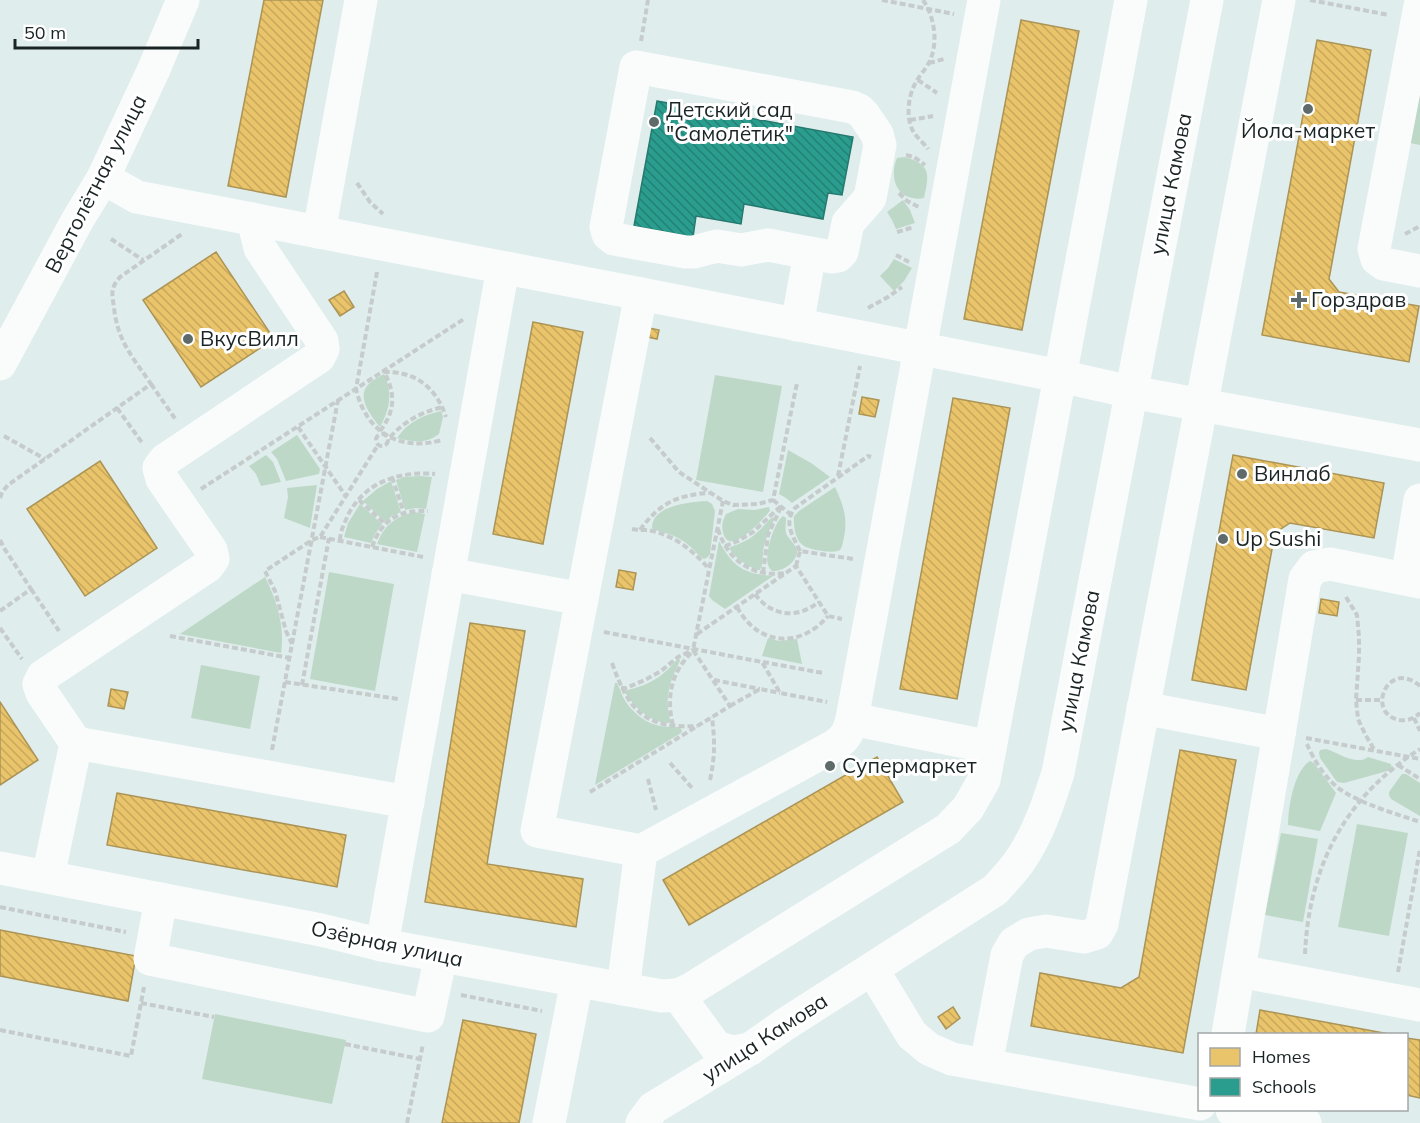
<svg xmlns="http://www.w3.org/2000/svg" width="1420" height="1123" font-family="Mulish,sans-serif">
  <defs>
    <pattern id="homes-back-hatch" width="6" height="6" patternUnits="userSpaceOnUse" patternTransform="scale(1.5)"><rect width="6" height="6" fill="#e9c46a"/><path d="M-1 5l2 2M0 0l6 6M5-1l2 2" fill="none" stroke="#c7a85c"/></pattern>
    <pattern id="schools-back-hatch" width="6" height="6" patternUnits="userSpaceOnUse" patternTransform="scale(1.5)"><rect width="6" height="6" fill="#2a9d8f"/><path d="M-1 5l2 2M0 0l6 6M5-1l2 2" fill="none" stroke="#238075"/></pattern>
  </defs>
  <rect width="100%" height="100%" fill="#e0eded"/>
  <g fill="#bed8c8">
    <path d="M1420 93V145L1410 143Z"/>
    <path d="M904 157C932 164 929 175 924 198 919 199 914 199 909 197 893 192 891 171 897 158Z"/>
    <path d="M903 200 910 210 915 223 896 229 892 220 887 212Z"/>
    <path d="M894 259 912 268 904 281 894 291 880 276 888 268Z"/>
    <path d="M384 374C393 393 390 409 380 427 372 417 357 399 367 386 371 381 378 377 384 374Z"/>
    <path d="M715 375 782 386 763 492 696 480Z"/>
    <path d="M441 411 443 417 439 434C426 444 412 442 397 438 408 422 423 415 441 411Z"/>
    <path d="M297 435 320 469 319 474 286 481 277 459 271 452Z"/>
    <path d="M788 450 811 463 830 477 792 503 786 498 779 494Z"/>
    <path d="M266 455 273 462 281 482 261 486 256 474 249 466Z"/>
    <path d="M420 476 432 477 426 509 416 508 405 510 396 480 404 477Z"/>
    <path d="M391 481 401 512 392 516 385 522 363 501 377 489Z"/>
    <path d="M317 485 310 528 284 518 288 497 287 488Z"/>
    <path d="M835 487C843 504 848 518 844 537 843 541 843 546 840 550 835 554 810 550 804 546 795 541 793 524 794 516L799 511Z"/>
    <path d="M707 501 712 504 715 511 710 554 708 557 704 559C699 556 697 553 693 549 682 538 669 533 654 530L652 528C652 505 690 502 707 501Z"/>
    <path d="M360 504 382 524 375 534 371 543 344 537 348 523Z"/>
    <path d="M769 507 770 511C763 519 728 559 723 532 721 525 723 520 726 514L738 509 755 510Z"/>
    <path d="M414 512 425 514 417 552 377 544C384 525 395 517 414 512Z"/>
    <path d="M783 516 786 518C786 523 785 528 786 533 789 540 795 543 797 550 798 562 782 572 772 571 771 569 769 569 769 567 763 557 774 522 783 516Z"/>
    <path d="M773 517 774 519 773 523C769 530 766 538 764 546 762 554 764 564 760 570H758C747 566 736 559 729 548 734 545 738 545 743 542 754 537 762 528 770 519Z"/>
    <path d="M719 541C733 567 744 574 773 576L725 609 712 600 709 596Z"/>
    <path d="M329 572 394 584 375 691 310 679Z"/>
    <path d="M265 577C277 601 285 627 281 653L180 634Z"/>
    <path d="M768 638 779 641 797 639 802 664 762 656Z"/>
    <path d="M679 658 680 661C669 683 664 698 671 723 651 724 634 707 624 691 639 687 653 683 665 672 670 668 674 662 679 658Z"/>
    <path d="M201 665 260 676 250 729 191 718Z"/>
    <path d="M615 683H617C619 687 621 692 623 697 629 709 642 721 656 725 663 727 672 727 680 727L682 731 681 733 595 785Z"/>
    <path d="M1326 749C1339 753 1356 766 1368 757L1391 764 1392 768 1391 770 1344 783 1337 782 1320 758 1319 753 1320 750Z"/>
    <path d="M1310 761 1314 763 1336 793 1320 831 1288 825C1288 807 1294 771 1310 761Z"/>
    <path d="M1402 774H1406L1420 783V816L1391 799 1389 795V792Z"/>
    <path d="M1357 824 1408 833 1389 936 1338 927Z"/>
    <path d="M1281 833 1318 839 1303 922 1265 915Z"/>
    <path d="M215 1014 346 1040 332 1104 202 1079Z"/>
  </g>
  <g fill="url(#homes-back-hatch)" stroke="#ab9455" stroke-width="1.5">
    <path d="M264 0H323L286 197 228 186Z"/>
    <path d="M1021 20 1079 31 1022 330 964 319Z"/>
    <path d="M1317 40 1371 50 1329 279 1339 292 1419 306 1409 362 1262 335Z"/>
    <path d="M216 252 274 339 201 387 143 300Z"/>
    <path d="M344 291 354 307 340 316 329 300Z"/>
    <path d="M533 322 583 332 543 544 493 534Z"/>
    <path d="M649 328 659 330 657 339 647 337Z"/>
    <path d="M862 397 879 400 875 417 859 414Z"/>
    <path d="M953 398 1010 408 957 699 900 689Z"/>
    <path d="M1233 455 1384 483 1374 538 1290 523 1275 533 1246 690 1192 680Z"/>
    <path d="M100 461 157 548 85 596 27 509Z"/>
    <path d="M619 570 636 573 633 590 616 587Z"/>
    <path d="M1321 599 1339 602 1337 616 1319 613Z"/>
    <path d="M470 623 525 631 487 864 583 879 576 927 425 902Z"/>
    <path d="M111 689 128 692 124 709 108 706Z"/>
    <path d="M0 702 38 760 0 785Z"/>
    <path d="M1180 750 1236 760 1183 1053 1031 1026 1040 973 1121 988 1139 977Z"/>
    <path d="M877 757 903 802 689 925 663 880Z"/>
    <path d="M117 793 346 835 337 887 107 845Z"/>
    <path d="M0 930 136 956 128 1001 0 976Z"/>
    <path d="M953 1007 960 1018 946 1029 938 1017Z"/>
    <path d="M1260 1010 1389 1034H1256Z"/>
    <path d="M463 1020 536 1034 519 1123H442Z"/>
    <path d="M1406 1038 1420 1040V1098L1406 1095Z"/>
  </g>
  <path fill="url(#schools-back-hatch)" stroke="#25796f" stroke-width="1.5" d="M657 101 853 137 842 195 828 193 823 219 744 204 741 224 696 216 693 237 634 226Z"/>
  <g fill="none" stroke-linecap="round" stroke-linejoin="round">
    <g stroke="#c6cbcb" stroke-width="4" stroke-dasharray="6 3" stroke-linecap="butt">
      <path d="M882 0 954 14"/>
      <path d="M923 0C934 16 938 40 931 58 927 69 918 76 914 86 908 98 906 119 913 131 917 138 924 143 928 149"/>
      <path d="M1310 0 1389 15"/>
      <path d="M641 41 648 0"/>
      <path d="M929 63 944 59"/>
      <path d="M918 80 937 93"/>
      <path d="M910 120 933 116"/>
      <path d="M906 155 914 157 925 165"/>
      <path d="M357 183 370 202 383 214"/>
      <path d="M899 193 907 201 919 207"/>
      <path d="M897 232 914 227"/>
      <path d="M1405 234 1420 226"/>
      <path d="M111 239 143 260"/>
      <path d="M896 255 909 262"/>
      <path d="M377 272 356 389C366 432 399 452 442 440"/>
      <path d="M868 308 888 297 902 287"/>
      <path d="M151 384 176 420"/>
      <path d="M117 408 143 444"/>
      <path d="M298 427 345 495"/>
      <path d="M380 431C395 412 396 393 384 372 415 371 436 387 446 417"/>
      <circle cx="382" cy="440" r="6"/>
      <path d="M4 436 45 459"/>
      <path d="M390 437C405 421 421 412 443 407"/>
      <path d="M650 438 679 472 723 501 733 505 758 504 773 500 797 383"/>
      <path d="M838 476 860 366"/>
      <path d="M392 477 404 513"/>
      <path d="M201 489 464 319"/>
      <path d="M0 498 2 492 8 485 151 384C132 356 118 342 114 308 112 293 110 289 120 277L182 234"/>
      <path d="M359 500 385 524"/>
      <path d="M773 500 790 514"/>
      <path d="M632 529C637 530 642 530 647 530 673 534 693 550 709 569"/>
      <path d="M718 529C727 560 753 578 785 573"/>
      <path d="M640 530C659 504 676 495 709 493"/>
      <path d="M320 537 423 557"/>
      <path d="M0 540 4 548 31 589 0 611"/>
      <path d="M340 540C340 531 345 522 349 513 367 481 400 471 435 474"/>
      <path d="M725 546 738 541 753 532 781 506"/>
      <path d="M372 547C382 519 399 510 428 511"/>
      <path d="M800 551C793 536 783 523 795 508L868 456 871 457"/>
      <path d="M796 566 800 551 853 559"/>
      <path d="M763 573 768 535 781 507"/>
      <path d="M31 589 59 631"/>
      <path d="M755 594C772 617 797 619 819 602"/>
      <path d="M1346 597 1357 615 1359 637V656L1356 700 1358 719 1365 734 1375 751"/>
      <path d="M737 607C758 646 800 649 828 616"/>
      <path d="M0 628 22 659"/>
      <path d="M604 632 762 662 780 693 827 702"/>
      <path d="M697 634 796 566 828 616 842 619"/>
      <path d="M170 636 290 658"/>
      <path d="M292 644 286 631 275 591 265 571 312 540 320 537 378 445"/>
      <path d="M763 662 823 673"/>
      <path d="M612 663C629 711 645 729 697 726"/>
      <path d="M714 680 760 689"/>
      <path d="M285 682 398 699"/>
      <path d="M302 685 329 538"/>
      <path d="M1420 686C1388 658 1365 713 1399 720 1407 721 1414 719 1420 713"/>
      <path d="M621 688H626L645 680 661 671 678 657 693 650"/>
      <path d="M1356 700H1382"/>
      <path d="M730 706 760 689 780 693"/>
      <path d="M1414 718 1420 731"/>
      <path d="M673 725C666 698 671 673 691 653"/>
      <path d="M1306 738 1420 759"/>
      <path d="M1307 744C1313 759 1327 781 1341 790 1364 805 1394 813 1420 822"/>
      <path d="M272 750 338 400"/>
      <path d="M670 763 693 789"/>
      <path d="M1398 765 1420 779"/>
      <path d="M648 779 656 810"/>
      <path d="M710 780C715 756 715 742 712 717"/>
      <path d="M590 792 730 706 693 650 723 501"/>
      <path d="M0 907 126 932"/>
      <path d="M1305 954C1309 866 1345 797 1420 749"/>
      <path d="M1398 972 1420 849"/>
      <path d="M461 995 542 1011"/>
      <path d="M141 1003 214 1017"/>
      <path d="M0 1030 131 1056 144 987"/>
      <path d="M345 1044 420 1059"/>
      <path d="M407 1123 423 1044"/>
    </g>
    <g stroke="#fafcfc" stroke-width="33">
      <path d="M984 0 852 719 990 747"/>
      <path d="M1420 6 1374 249 1377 259 1384 264 1420 271"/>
      <path d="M103 178 137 197 641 294"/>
      <path d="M319 232 361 0"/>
      <path d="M797 325 810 253 832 257 838 256 842 252 848 223 870 198 880 145 877 134 864 115 859 110 852 107 636 67 606 227 608 234 614 239 686 252H694L717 246 741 250 768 245 810 253"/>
      <path d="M0 364 77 221 103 178 154 69 183 0"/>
      <path d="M448 574 582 599"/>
      <path d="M1407 579 1420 500"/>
      <path d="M1143 708 1279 734 1228 1034"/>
      <path d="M852 719C848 733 846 738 834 746L641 851 537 831 641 294 1060 376 1131 392 1420 445"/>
      <path d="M1279 734 1305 579 1314 567 1330 564 1420 582"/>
      <path d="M76 743 408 802"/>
      <path d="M0 868 321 930 382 945 662 996 678 995 716 1047 733 1052 750 1049"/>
      <path d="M48 877 76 743 42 693 39 684 43 676 208 566 213 559 211 550 162 479 159 468 165 460 319 357 323 349 322 341 260 248 253 219"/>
      <path d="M161 899 150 959 428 1016 441 956"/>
      <path d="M382 945 503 268"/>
      <path d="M872 969 912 1035 929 1049 952 1059 1200 1104"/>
      <path d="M1239 971 1420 1005"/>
      <path d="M623 989 641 851"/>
      <path d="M678 995 691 989 948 829 968 808 984 780 1131 0"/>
      <path d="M986 1065 1007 955 1014 943 1029 934 1046 931 1084 937 1097 933 1102 924 1279 0"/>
      <path d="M1232 1110 1305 1123"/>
      <path d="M549 1123 577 981"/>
      <path d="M642 1123 653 1108 750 1049 784 1025 995 890C1003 881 1012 872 1019 862 1038 835 1048 804 1058 773L1207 0"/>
    </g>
  </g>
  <g fill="#5f6a6a" stroke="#fff" stroke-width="2">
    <circle cx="1308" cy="109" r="6"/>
    <circle cx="654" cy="122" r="6"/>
    <path d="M1296 291h6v6h6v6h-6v6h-6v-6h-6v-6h6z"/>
    <circle cx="188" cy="339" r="6"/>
    <circle cx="1242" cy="474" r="6"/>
    <circle cx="1223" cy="539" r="6"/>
    <circle cx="830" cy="766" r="6"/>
  </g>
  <g text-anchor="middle" stroke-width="6" stroke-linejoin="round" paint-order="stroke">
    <g font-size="21" fill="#1a2424" stroke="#fff" text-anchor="start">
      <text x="666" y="117">Детский сад<tspan x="666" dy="24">"Самолётик"</tspan></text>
      <text x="1308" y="138" text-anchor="middle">Йола-маркет</text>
      <text x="1311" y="307">Горздрав</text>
      <text x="200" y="346">ВкусВилл</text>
      <text x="1254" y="481">Винлаб</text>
      <text x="1235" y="546">Up Sushi</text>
      <text x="842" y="773">Супермаркет</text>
    </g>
    <g font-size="21" fill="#1a2424" stroke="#fff">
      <text transform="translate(96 184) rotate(-63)" y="7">Вертолётная улица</text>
      <text transform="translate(1171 184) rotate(-79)" y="7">улица Камова</text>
      <text transform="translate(1079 661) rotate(-79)" y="7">улица Камова</text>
      <text transform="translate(387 944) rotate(12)" y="7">Озёрная улица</text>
      <text transform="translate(765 1038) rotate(-33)" y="7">улица Камова</text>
    </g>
  </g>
  <rect x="1198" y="1033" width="210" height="78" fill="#ffffff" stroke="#a3a7a7" stroke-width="1.5"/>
  <rect x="1210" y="1048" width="30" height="18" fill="#e9c46a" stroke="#a3a7a7" stroke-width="1.5"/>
  <text x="1252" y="1063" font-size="18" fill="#1a2424">Homes</text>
  <rect x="1210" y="1078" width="30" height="18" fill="#2a9d8f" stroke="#a3a7a7" stroke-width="1.5"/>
  <text x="1252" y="1093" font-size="18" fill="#1a2424">Schools</text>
  <path d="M15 39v9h183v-9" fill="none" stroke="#1a2424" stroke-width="3"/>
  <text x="24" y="39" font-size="18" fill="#1a2424" stroke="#ffffff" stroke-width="4.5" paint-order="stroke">50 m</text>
</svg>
